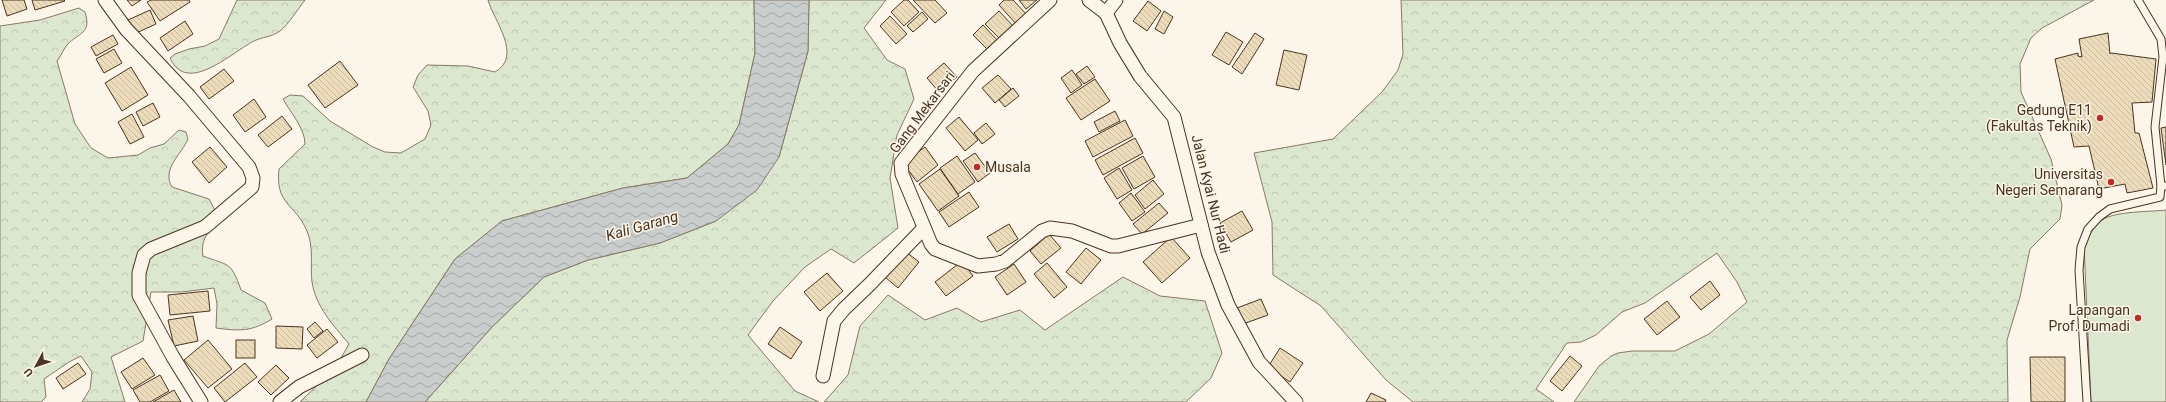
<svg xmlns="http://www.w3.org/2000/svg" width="2166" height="402" font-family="Roboto,sans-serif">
  <defs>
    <pattern id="forest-crowns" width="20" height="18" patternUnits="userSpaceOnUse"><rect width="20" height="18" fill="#dce7d0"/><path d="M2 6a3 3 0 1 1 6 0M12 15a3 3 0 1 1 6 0" fill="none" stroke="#bec7b2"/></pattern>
    <pattern id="water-waves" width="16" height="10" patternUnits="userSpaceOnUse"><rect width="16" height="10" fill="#c9cecd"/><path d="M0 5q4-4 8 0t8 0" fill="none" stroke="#a5a8a6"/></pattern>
    <pattern id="building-back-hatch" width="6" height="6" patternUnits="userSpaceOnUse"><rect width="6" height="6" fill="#ecdcbc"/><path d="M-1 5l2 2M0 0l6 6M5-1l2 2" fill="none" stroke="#ccbda1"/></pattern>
  </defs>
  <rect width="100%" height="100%" fill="#fbf6e9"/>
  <g fill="url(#forest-crowns)" stroke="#887966">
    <path d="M237 0H305C297 10 289 24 280 31 272 37 262 37 254 41 232 52 187 96 170 58L175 54 189 49 205 46 219 39Z"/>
    <path d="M488 0H754L755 53 739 125 728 144 687 178 623 188 502 221 455 259 389 359 366 402H300L336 367 349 344C333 325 316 307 312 282 310 265 314 247 307 231 295 203 275 205 279 169L305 144C305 128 290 112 283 99L290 95 303 96 330 121 373 147 385 152 401 153 425 139 431 125 428 111 413 87 418 75 427 65 468 66 495 72C523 56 494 21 488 0Z"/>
    <path d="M809 0H886L864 28 887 60 905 69 914 99 897 135 890 178 898 228 854 263 831 249 805 267 773 301 748 335 795 391 819 402H425L492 327 544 277 588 260 660 243 716 221 779 157 808 51Z"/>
    <path d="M1401 0H2094L2042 28 2031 38 2020 64 2021 92 2051 159 2062 205 2060 219 2030 249 2020 297 2007 340 2008 402H1574L1599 366 1611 356 1618 353 1632 351H1675L1709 334 1747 302 1737 282 1717 253 1645 303 1622 312 1596 335 1581 342 1567 343 1536 389 1554 402H1413L1386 380 1321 306 1273 275 1272 222 1254 153 1333 139 1382 92 1398 70 1403 54Z"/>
    <path d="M79 8 85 12C92 34 79 32 67 45 63 50 61 56 57 61L75 124 91 148 108 158 138 155 150 148 164 144 179 130 186 132 188 139C182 154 161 169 172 187L209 199 220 220C209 231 200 239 203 256 229 266 231 261 241 290L265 303 272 319C251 332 239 331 216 328L217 304 214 288 182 292H151L143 341 111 357 125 402H82L90 389 92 372 81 356 69 362 44 379 46 397 41 402H0V26L40 20Z"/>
    <path d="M1123 277 1160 296 1205 301 1222 353 1211 378 1186 402H824L848 375 860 326 888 295 925 320 957 308 981 322 1020 310 1045 330Z"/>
  </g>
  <path fill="#dce7d0" stroke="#887966" d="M2166 210V402H2091L2084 245C2089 236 2093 227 2102 220 2115 211 2149 212 2166 210Z"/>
  <path fill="url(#water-waves)" stroke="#887966" d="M754 0H809L808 51 779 157 757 190 716 221 660 243 588 260 544 277 492 327 425 402H366L389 359 455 259 502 221 623 188 687 178 728 144 739 125 755 53Z"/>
  <g fill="url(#building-back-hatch)" stroke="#4a3520">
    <path d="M2 0H24L27 9 7 16Z"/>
    <path d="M32 0H64L65 1 35 10Z"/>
    <path d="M127 0H141L132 6Z"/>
    <path d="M151 0H189L190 2 160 21 147 2Z"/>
    <path d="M904 0H908L919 12 904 26 891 12Z"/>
    <path d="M913 0H935L947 13 935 23Z"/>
    <path d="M1004 0H1013L1027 15 1017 25 999 5Z"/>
    <path d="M1019 0H1037L1026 9Z"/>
    <path d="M1148 1 1161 11 1147 31 1133 21Z"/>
    <path d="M150 10 156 24 134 34 128 20Z"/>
    <path d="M999 11 1015 28 1002 41 985 24Z"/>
    <path d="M1164 11 1173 17 1164 34 1155 29Z"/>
    <path d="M922 12 928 19 913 32 907 26Z"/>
    <path d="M890 16 907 34 896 44 880 26Z"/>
    <path d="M185 21 193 34 168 51 160 38Z"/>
    <path d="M983 25 998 41 989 51 973 35Z"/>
    <path d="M1226 32 1243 42 1229 65 1212 55Z"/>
    <path d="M1255 33 1264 39 1242 74 1232 67Z"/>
    <path d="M2108 33 2110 54 2111 53 2156 59 2152 102 2132 103 2135 133H2139L2153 188 2127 193 2125 184 2099 189 2089 146 2074 147 2055 59 2078 53V56L2082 57 2079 39Z"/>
    <path d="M113 35 118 44 96 56 91 47Z"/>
    <path d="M114 49 122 63 104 73 96 59Z"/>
    <path d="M1284 50 1307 55 1299 90 1276 85Z"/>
    <path d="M340 61 358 85 325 108 308 85Z"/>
    <path d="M944 63 957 77 939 92 927 78Z"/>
    <path d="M1087 66 1095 77 1084 84 1076 74Z"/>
    <path d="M131 67 148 95 122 111 105 83Z"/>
    <path d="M224 69 234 81 209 99 200 87Z"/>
    <path d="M1072 70 1082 85 1071 93 1061 78Z"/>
    <path d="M998 75 1011 89 995 103 982 88Z"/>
    <path d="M1095 79 1110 101 1081 120 1066 98Z"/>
    <path d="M1013 88 1019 96 1005 107 999 100Z"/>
    <path d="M254 99 266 117 245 132 233 115Z"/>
    <path d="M153 103 160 117 143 126 136 112Z"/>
    <path d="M1115 111 1120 121 1099 132 1094 122Z"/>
    <path d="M132 114 144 137 130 144 118 122Z"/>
    <path d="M282 116 292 129 268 147 258 135Z"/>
    <path d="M959 117 978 140 965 151 946 128Z"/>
    <path d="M1125 120 1133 136 1093 157 1085 141Z"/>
    <path d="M986 123 995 134 982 144 974 133Z"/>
    <path d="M2166 127V165L2161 128Z"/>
    <path d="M1135 138 1143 153 1103 175 1095 160Z"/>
    <path d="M210 147 227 167 209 183 192 162Z"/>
    <path d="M925 147 938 165 917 182 903 163Z"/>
    <path d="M975 153 990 173 978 182 963 161Z"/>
    <path d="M957 156 975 182 958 194 940 168Z"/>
    <path d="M1143 156 1155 177 1134 189 1122 168Z"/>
    <path d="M1119 168 1132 190 1117 199 1104 178Z"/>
    <path d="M940 169 959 196 938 211 919 184Z"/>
    <path d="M1153 180 1164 194 1145 209 1135 195Z"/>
    <path d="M969 192 979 207 949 227 939 212Z"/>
    <path d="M1131 193 1145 212 1132 221 1119 203Z"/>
    <path d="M1159 203 1168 213 1142 234 1133 224Z"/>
    <path d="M1242 211 1253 230 1231 242 1220 223Z"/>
    <path d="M1009 224 1018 239 997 252 987 237Z"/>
    <path d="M1049 234 1061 248 1041 264 1030 251Z"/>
    <path d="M1171 237 1190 258 1162 283 1143 262Z"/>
    <path d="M1086 248 1101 260 1081 284 1066 272Z"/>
    <path d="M905 251 919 262 898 288 885 277Z"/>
    <path d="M962 261 973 276 946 296 935 282Z"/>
    <path d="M1047 263 1067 287 1054 298 1034 274Z"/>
    <path d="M1014 264 1026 282 1007 295 995 277Z"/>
    <path d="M827 273 843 291 820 311 804 292Z"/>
    <path d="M1710 281 1720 295 1701 310 1690 297Z"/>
    <path d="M208 291 210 311 170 315 168 295Z"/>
    <path d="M1261 299 1268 315 1243 324 1237 308Z"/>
    <path d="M1667 301 1680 317 1657 335 1644 319Z"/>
    <path d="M193 316 198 341 174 346 168 320Z"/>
    <path d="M315 322 323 331 314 338 307 329Z"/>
    <path d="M276 326 303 327 302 349 276 348Z"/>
    <path d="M780 327 802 342 791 359 768 344Z"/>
    <path d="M327 329 338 342 317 358 307 345Z"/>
    <path d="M208 340 232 369 208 388 184 360Z"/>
    <rect x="236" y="340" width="19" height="18"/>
    <path d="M1280 348 1303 363 1290 382 1268 367Z"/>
    <path d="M1570 356 1582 366 1562 391 1550 381Z"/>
    <path d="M2030 357H2065V402H2031Z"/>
    <path d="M143 358 155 375 132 389 121 372Z"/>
    <path d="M78 363 86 374 63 389 56 378Z"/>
    <path d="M245 363 257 377 225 402 214 388Z"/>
    <path d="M276 365 289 378 271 395 258 382Z"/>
    <path d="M160 375 169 391 150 402H140L133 390Z"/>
    <path d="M174 390 181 402H153Z"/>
    <path d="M1371 393 1386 400 1385 402H1366Z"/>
  </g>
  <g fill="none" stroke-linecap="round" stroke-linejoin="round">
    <defs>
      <g id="service">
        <path d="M2138 0 2161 39 2163 57 2155 127 2161 186"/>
        <path d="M2087 402 2079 270 2081 247 2088 229 2099 217 2110 209 2160 197 2161 186H2166"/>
      </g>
      <g id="minor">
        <path d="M105 0 126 29 189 96 249 167 253 178 252 187 205 227 151 249 144 255 139 273V295L173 357 201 402"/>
        <path d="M1050 0 973 71 901 163 902 174 931 244 935 249 978 266 996 264 1005 261 1042 231 1050 228 1072 231 1111 246H1118L1201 225"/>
        <path d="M1089 0 1106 13 1120 43 1140 76 1174 117 1208 252 1228 305 1259 362 1296 402"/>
        <path d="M1106 13 1116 0"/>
        <path d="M823 376 834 321 844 309 870 284 924 228"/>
        <path d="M280 402 299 387 362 355"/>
      </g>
    </defs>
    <use href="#service" stroke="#4a3520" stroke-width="9"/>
    <use href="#minor" stroke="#4a3520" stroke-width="15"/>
    <use href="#service" stroke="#fbf6e9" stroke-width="7"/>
    <use href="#minor" stroke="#fbf6e9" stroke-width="13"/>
  </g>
  <g fill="#c62828" stroke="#fbf6e9" stroke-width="1.5">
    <circle cx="2100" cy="118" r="4"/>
    <circle cx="977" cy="167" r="4"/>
    <circle cx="2111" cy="182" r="4"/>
    <circle cx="2138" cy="318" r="4"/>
  </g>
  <g text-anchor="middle" stroke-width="3" stroke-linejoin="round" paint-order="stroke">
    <g font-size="14" fill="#4a3520" stroke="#fbf6e9" text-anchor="end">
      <text x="2092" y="115">Gedung E11<tspan x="2092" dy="16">(Fakultas Teknik)</tspan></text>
      <text x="985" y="172" text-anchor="start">Musala</text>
      <text x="2103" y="179">Universitas<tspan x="2103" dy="16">Negeri Semarang</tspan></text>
      <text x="2130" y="315">Lapangan<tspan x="2130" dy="16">Prof. Dumadi</tspan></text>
    </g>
    <g font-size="14" fill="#4a3520" stroke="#fbf6e9">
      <text transform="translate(922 112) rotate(-53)" y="5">Gang Mekarsari</text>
      <text transform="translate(1211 194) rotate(76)" y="5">Jalan Kyai Nur Hadi</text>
    </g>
    <g font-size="15" font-style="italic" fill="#4a3520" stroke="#fbf6e9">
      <text transform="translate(642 226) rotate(-16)" y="5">Kali Garang</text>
    </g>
  </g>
  <g transform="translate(36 366) rotate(230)" stroke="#fbf6e9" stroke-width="3" paint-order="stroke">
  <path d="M0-3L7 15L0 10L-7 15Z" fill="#4a3520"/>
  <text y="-6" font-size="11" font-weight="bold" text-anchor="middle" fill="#4a3520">U</text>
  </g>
</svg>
